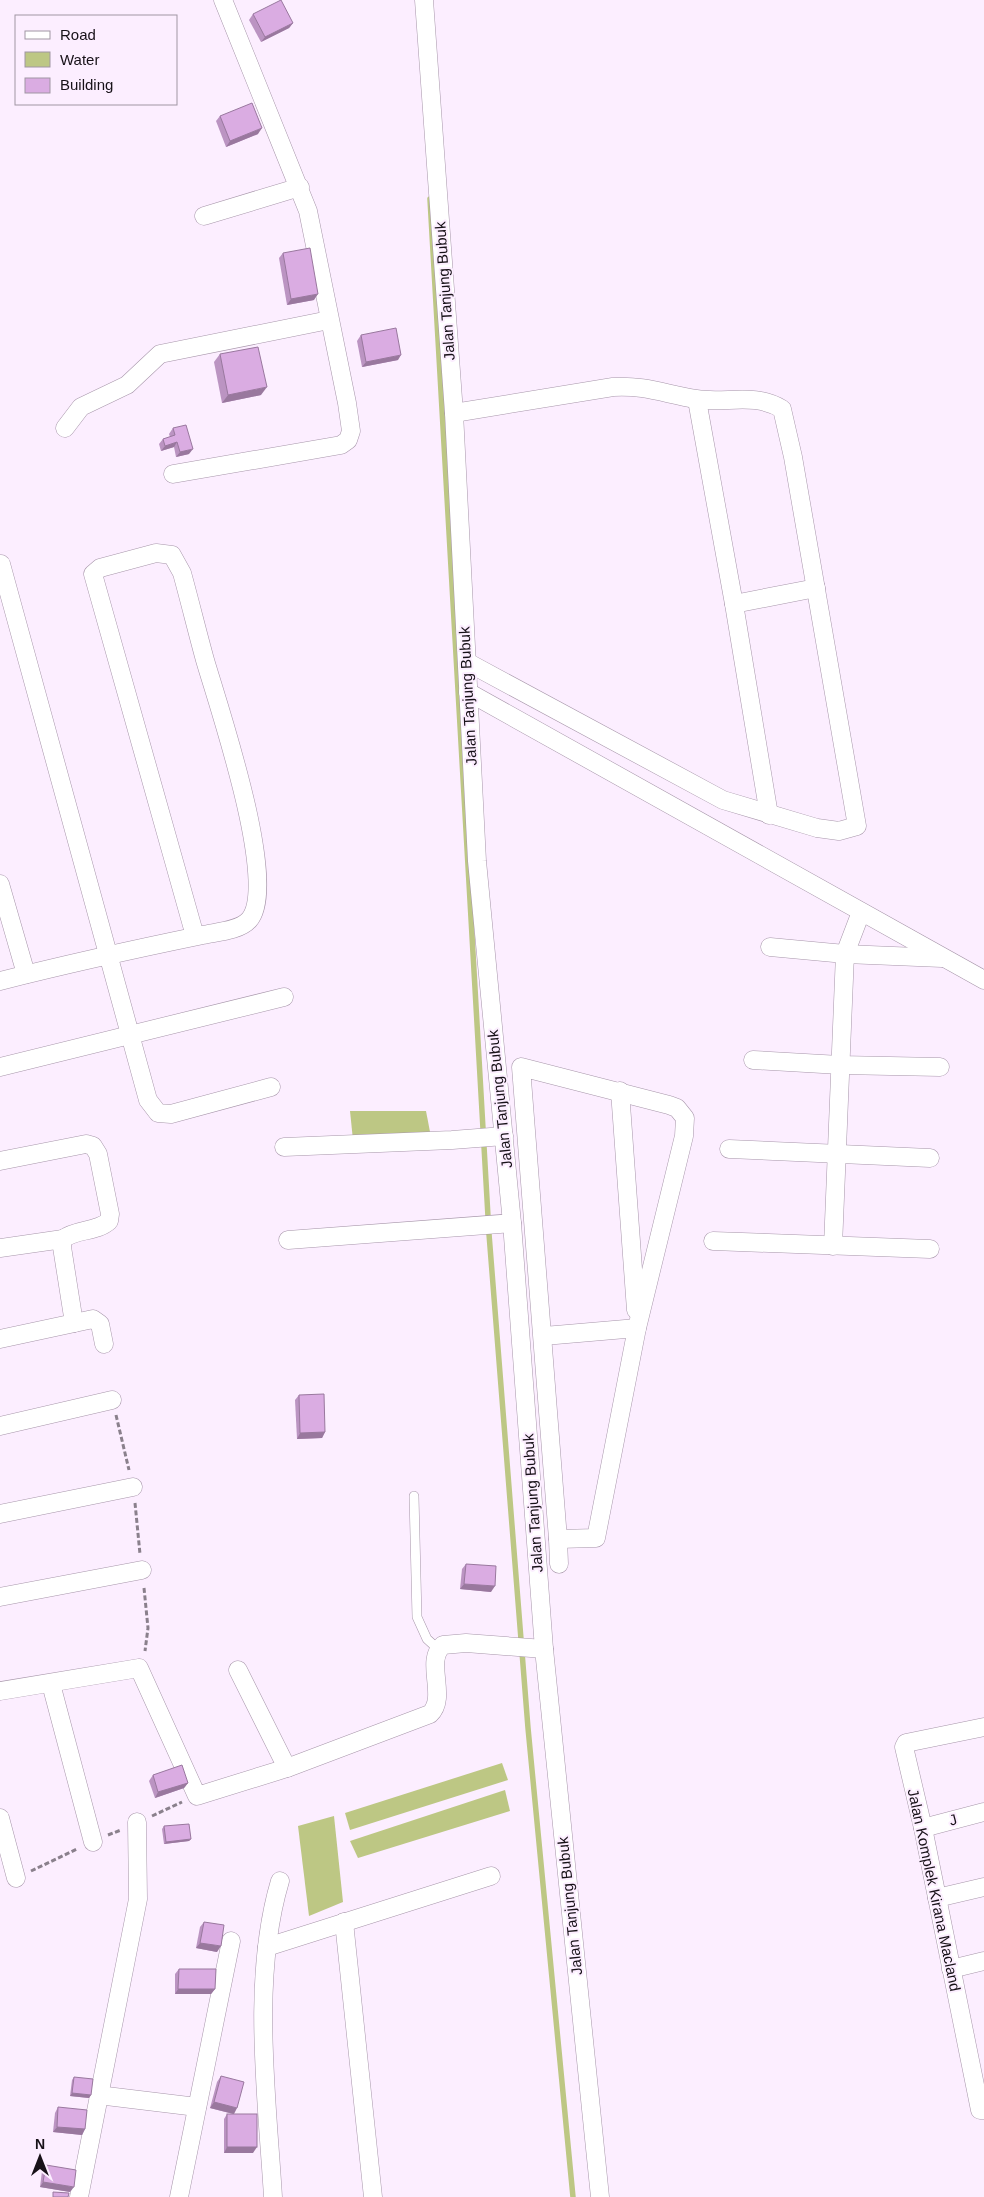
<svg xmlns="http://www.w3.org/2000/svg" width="984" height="2197" font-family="Arial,sans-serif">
  <rect width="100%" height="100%" fill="#fceeff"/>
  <g fill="#bdc784">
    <path d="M350 1111H426L431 1137 353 1140Z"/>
    <path d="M502 1763 508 1780 350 1830 345 1813Z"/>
    <path d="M505 1790 510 1811 358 1858 350 1841Z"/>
    <path d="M334 1816 343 1902 309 1916 298 1826Z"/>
  </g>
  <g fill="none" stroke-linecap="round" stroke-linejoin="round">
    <path stroke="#bdc784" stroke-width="5.5" d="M430 199 489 1234 528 1728 573 2197"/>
    <defs>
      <path id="service" d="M414 1496 417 1617 427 1639 438 1649"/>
      <g id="minor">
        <path d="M424 0 454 413 477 861 512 1223 544 1649 600 2197"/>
        <path d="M204 216 300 187"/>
        <path d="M697 400 734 604 769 815"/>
        <path d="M454 413 613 387C645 385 665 394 696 399 726 404 754 392 782 409L793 457 857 826 839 831 817 828 723 800 467 662"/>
        <path d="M65 428 81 407 127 385 160 354 329 320"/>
        <path d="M173 474 341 445 348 440 351 431 347 403 308 211 223 0"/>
        <path d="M1 564 148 1100 158 1113 171 1114 271 1087"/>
        <path d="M734 604 816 588"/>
        <path d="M468 692 984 980"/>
        <path d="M0 884 26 974"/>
        <path d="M770 947 845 954 942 958"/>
        <path d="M0 981C67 964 135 949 203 935 216 932 239 931 249 920 280 886 218 705 205 660 197 631 190 602 182 573L172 555 156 553 100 568 93 574 195 936"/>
        <path d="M753 1060 840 1065 940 1067"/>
        <path d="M0 1067 284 997"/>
        <path d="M521 1067 669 1105 677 1108 685 1118 684 1136 637 1328 596 1538 558 1539Z"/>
        <path d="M620 1091 636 1310"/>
        <path d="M284 1147 452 1140 504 1136"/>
        <path d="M729 1149 930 1158"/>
        <path d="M0 1161 86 1144 93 1146 98 1154 110 1214 109 1221C97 1232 76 1229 63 1239L62 1247 74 1323"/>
        <path d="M288 1240 512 1223"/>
        <path d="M713 1241 930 1249"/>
        <path d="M833 1246 845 954 861 912"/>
        <path d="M0 1248 63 1239"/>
        <path d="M544 1336 637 1328"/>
        <path d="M0 1339 93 1319 100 1324 104 1344"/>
        <path d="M0 1426 112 1400"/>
        <path d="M0 1514 133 1487"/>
        <path d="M558 1539 559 1564"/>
        <path d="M0 1597 142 1570"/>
        <path d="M238 1670 287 1768"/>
        <path d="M51 1684 93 1842"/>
        <path d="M0 1691 139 1668 197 1796 287 1768 430 1714C448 1697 424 1661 443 1645L466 1643 544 1649"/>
        <path d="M984 1727 906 1743 904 1747 923 1828 980 2110H984"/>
        <path d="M0 1818 16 1878"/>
        <path d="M923 1828 984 1812"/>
        <path d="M937 1898 984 1887"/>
        <path d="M344 1922 373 2197"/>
        <path d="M267 1947 491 1876"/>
        <path d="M951 1969 984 1961"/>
        <path d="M98 2095 197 2107"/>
        <path d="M79 2197 138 1899 137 1822"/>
        <path d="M179 2197 231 1941"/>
        <path d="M273 2197C267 2097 251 1978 280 1881"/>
      </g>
    </defs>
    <use href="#service" stroke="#a796aa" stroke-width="10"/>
    <use href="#minor" stroke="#a796aa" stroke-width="19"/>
    <g stroke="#8a808c" stroke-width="3" stroke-dasharray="5 2.5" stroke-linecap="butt">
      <path d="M116 1415 129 1470"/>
      <path d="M135 1503 140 1554"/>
      <path d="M144 1588 148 1628 145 1651"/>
      <path d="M152 1816 182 1802"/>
      <path d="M108 1835 121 1830"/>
      <path d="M31 1871 77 1849"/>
    </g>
    <use href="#service" stroke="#fff" stroke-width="9"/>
    <use href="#minor" stroke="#fff" stroke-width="18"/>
  </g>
  <g fill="#bb94c2">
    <path d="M253 14 293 23 289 28 261 42 249 20Z"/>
    <path d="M220 116 258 134 226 147 216 121Z"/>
    <path d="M283 253 314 300 287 305 279 258Z"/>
    <path d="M361 335 398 360 362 367 357 341Z"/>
    <path d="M220 354 261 395 222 403 214 362Z"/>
    <path d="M173 428 189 454 176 457 174 447 161 451 159 444 163 439 170 437 169 434Z"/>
    <path d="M299 1395 325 1432 322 1438 297 1439 295 1400Z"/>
    <path d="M466 1564 491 1592 460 1589 462 1569Z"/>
    <path d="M153 1775 188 1783 184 1788 155 1798 149 1781Z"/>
    <path d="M164 1826 191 1839 189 1841 164 1844 162 1829Z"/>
    <path d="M204 1922 217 1952 196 1948 200 1927Z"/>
    <path d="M179 1969 215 1989 211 1994H175V1974Z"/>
    <path d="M221 2076 234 2114 253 2153H224V2119L227 2114H233L210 2108 217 2082Z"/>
    <path d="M74 2077 91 2095 89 2098 70 2096 72 2080Z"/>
    <path d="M58 2107 85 2129 82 2135 53 2132 55 2113Z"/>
    <path d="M46 2165 70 2192 40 2187 42 2171Z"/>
  </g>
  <g fill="#99789e">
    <path d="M293 23 289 28 261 42 265 37Z"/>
    <path d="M262 128 258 134 226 147 230 141Z"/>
    <path d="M318 294 314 300 287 305 291 299Z"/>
    <path d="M401 355 398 360 362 367 366 362Z"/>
    <path d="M267 387 261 395 222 403 228 395Z"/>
    <path d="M177 442 174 447 161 451 165 446Z"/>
    <path d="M193 449 189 454 176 457 180 452Z"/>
    <path d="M325 1432 322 1438 297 1439 300 1433Z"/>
    <path d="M464 1584 495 1586 491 1592 460 1589Z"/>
    <path d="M188 1783 184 1788 155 1798 158 1792Z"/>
    <path d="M191 1839 189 1841 164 1844 166 1842Z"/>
    <path d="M200 1943 221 1946 217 1952 196 1948Z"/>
    <path d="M178 1989H215L211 1994H175Z"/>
    <path d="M72 2093 91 2095 89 2098 70 2096Z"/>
    <path d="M214 2102 237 2108 234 2114 210 2108Z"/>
    <path d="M57 2127 85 2129 82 2135 53 2132Z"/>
    <path d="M227 2147H257L253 2153H224Z"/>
    <path d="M43 2182 74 2187 70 2192 40 2187Z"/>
  </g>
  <g fill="#daace2" stroke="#99789e">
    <path d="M281 0 293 23 265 37 253 14Z"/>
    <path d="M252 103 262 128 230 141 220 116Z"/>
    <path d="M310 248 318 294 291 299 283 253Z"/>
    <path d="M396 328 401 355 366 362 361 335Z"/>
    <path d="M258 347 267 387 228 395 220 354Z"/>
    <path d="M186 425 193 449 180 452 177 442 165 446 163 439 175 435 173 428Z"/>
    <path d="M324 1394 325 1432 300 1433 299 1395Z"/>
    <path d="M466 1564 496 1566 495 1586 464 1584Z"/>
    <path d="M182 1765 188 1783 158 1792 153 1775Z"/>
    <path d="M189 1824 191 1839 166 1842 164 1826Z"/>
    <path d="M204 1922 224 1925 221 1946 200 1943Z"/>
    <path d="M179 1969H216L215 1989H178Z"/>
    <path d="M221 2076 244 2082 237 2108 214 2102Z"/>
    <path d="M74 2077 93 2079 91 2095 72 2093Z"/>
    <path d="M58 2107 87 2110 85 2129 57 2127Z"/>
    <rect x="227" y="2114" width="30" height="33"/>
    <path d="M46 2165 76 2170 74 2187 43 2182Z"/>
    <path d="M53 2192 69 2193 68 2197H53Z"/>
  </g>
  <g text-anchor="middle" stroke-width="4" stroke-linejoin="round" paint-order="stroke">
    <g font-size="15" fill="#171118" stroke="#fceeff">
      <text transform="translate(445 291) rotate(-94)" y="5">Jalan Tanjung Bubuk</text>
      <text transform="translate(468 696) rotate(-93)" y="5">Jalan Tanjung Bubuk</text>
      <text transform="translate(500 1099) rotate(-96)" y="5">Jalan Tanjung Bubuk</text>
      <text transform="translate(533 1503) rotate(-94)" y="5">Jalan Tanjung Bubuk</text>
      <text transform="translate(953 1820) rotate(-15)" y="5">J</text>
      <text transform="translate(934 1890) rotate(78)" y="5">Jalan Komplek Kirana Macland</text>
      <text transform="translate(570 1906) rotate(-96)" y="5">Jalan Tanjung Bubuk</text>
    </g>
  </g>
  <rect x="15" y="15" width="162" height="90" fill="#fceeff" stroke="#a096a3"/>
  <rect x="25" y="31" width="25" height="8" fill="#ffffff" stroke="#a096a3"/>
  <text x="60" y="40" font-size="15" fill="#171118">Road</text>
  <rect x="25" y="52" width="25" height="15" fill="#bdc784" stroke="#a096a3"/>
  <text x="60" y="65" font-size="15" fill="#171118">Water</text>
  <rect x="25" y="78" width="25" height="15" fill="#daace2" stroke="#a096a3"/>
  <text x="60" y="90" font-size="15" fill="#171118">Building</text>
  <g transform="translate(40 2157)" stroke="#fceeff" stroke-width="4" paint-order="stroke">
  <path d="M0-4L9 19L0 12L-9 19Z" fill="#171118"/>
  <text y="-8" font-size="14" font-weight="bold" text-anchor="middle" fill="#171118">N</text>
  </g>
</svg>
